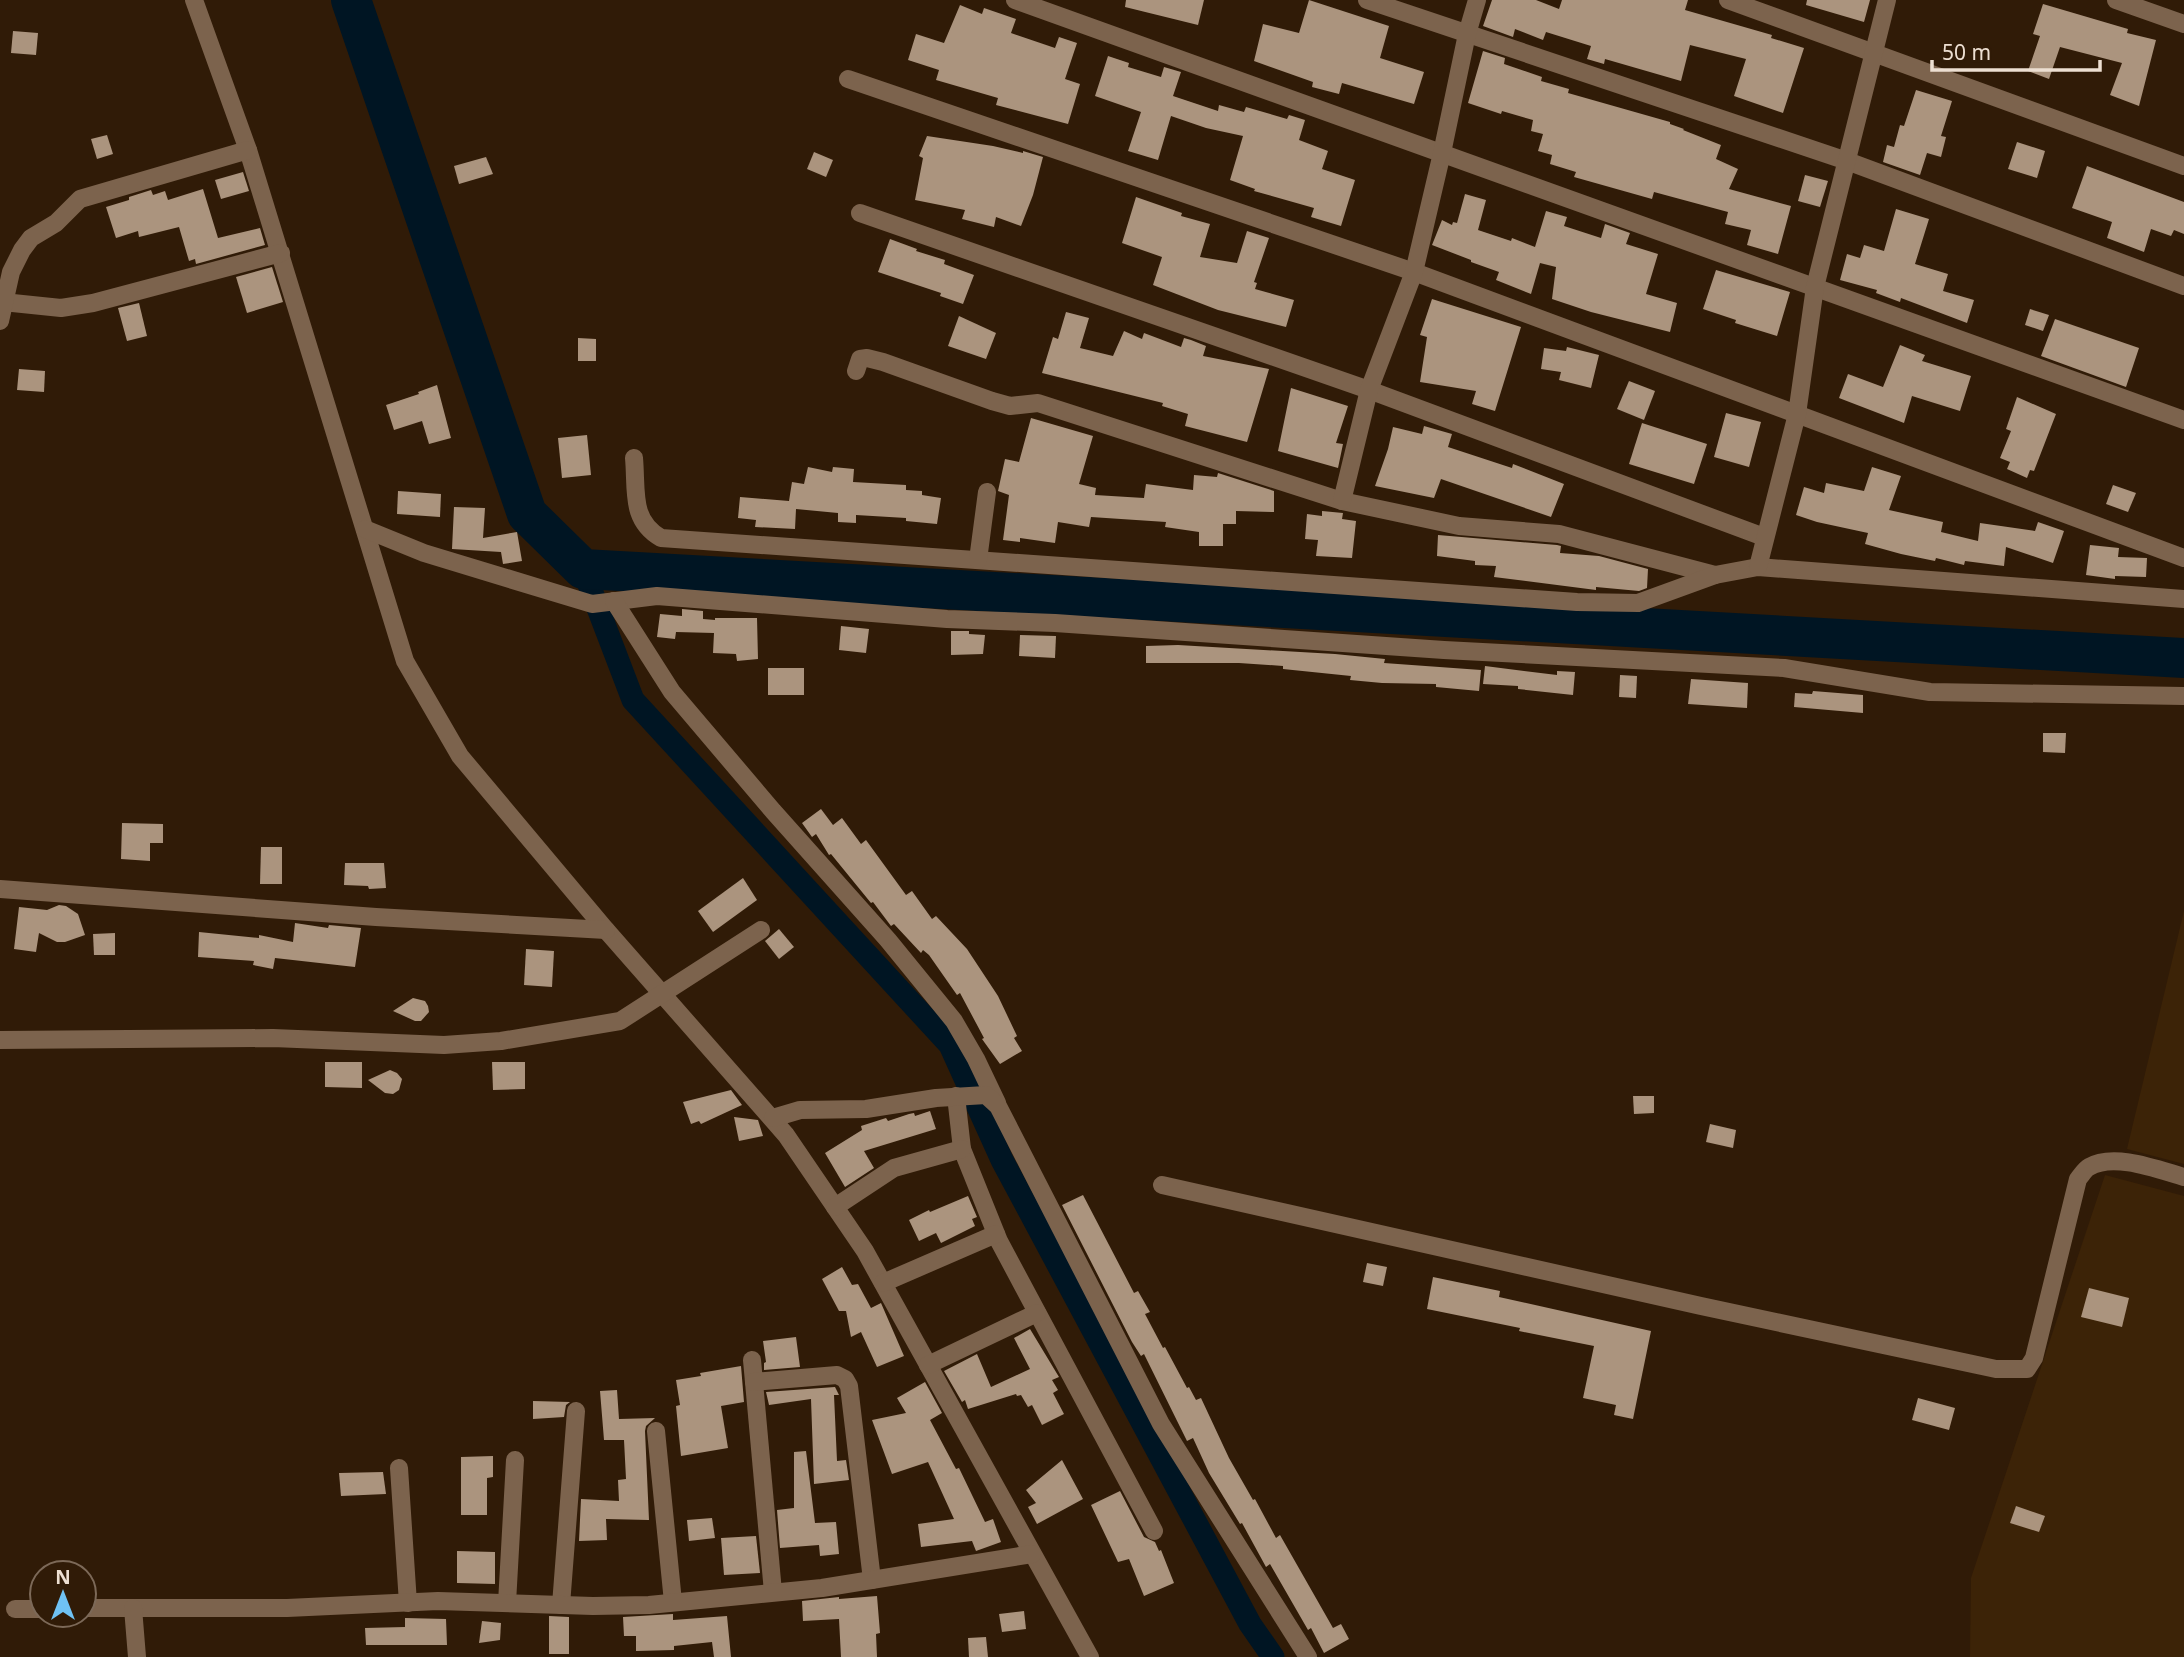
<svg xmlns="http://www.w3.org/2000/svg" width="2184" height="1657" font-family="'Noto Sans',sans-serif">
  <rect width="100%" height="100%" fill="#301b07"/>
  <g fill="#3c2307">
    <path d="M2184 911V1164L2127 1149Z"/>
    <path d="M2105 1175 2184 1196V1657H1970L1971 1578Z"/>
  </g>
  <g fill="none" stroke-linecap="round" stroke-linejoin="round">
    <path stroke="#001523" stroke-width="23" d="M583 569 633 700 950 1045 1002 1160 1250 1624 1273 1657"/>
    <path stroke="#001523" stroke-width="40" d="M351 0 527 514 583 569 2184 658"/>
  </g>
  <g fill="#ab947e">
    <path d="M1126 0H1204L1198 25 1125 7Z"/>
    <path d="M1309 0 1389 26 1380 58 1424 72 1414 104 1342 83 1339 94 1312 87 1313 82 1254 61 1263 24 1299 33Z"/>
    <path d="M1492 0H1536L1559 9 1562 0H1688L1685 10 1772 35 1771 38 1804 48 1783 113 1734 96 1746 59 1690 45 1681 81 1605 59 1604 64 1587 59 1591 46 1546 32 1543 40 1515 29 1513 37 1483 26Z"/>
    <path d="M1807 0H1870L1864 22 1806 5Z"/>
    <path d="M2043 4 2128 29 2127 33 2156 40 2139 106 2110 95 2122 63 2060 47 2049 79 2028 71 2040 36 2033 34Z"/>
    <path d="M960 5 982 14 984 8 1016 19 1011 33 1055 48 1059 37 1077 43 1065 79 1080 84 1068 124 996 105 998 98 936 80 939 70 908 60 916 34 944 43Z"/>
    <path d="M13 31 38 33 36 55 11 53Z"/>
    <path d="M1483 51 1505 58 1504 64 1542 77 1541 81 1569 89 1568 93 1670 122V124L1684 129 1683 130 1721 145 1716 159 1738 169 1729 189 1791 206 1778 254 1747 245 1751 230 1725 224 1728 212 1654 192 1652 199 1574 177 1576 172 1550 164 1552 155 1538 151 1543 134 1531 131 1533 120 1502 111 1501 114 1468 103Z"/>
    <path d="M1108 56 1129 63 1128 67 1161 77 1164 67 1181 72 1173 96 1218 111 1219 105 1244 112 1246 107 1287 119 1289 115 1305 120 1299 140 1328 151 1322 169 1355 180 1341 226 1311 217 1314 208 1254 191 1255 189 1230 180 1243 136 1206 128 1171 116 1158 160 1128 151 1141 112 1095 96Z"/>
    <path d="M1916 90 1952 101 1941 136 1946 137 1941 157 1927 153 1920 175 1883 162 1887 145 1894 147 1900 125 1904 126Z"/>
    <path d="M107 135 113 154 97 159 91 139Z"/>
    <path d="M927 136 993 146 1023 153V151L1043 157 1033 195 1021 226 996 217 994 227 962 219 965 210 915 200 923 158 919 156Z"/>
    <path d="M2017 142 2045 151 2037 178 2008 169Z"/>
    <path d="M814 152 833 160 826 177 807 169Z"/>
    <path d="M486 157 493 174 459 184 454 166Z"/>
    <path d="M2087 166 2184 202V234L2174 230 2171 236 2151 229 2144 252 2107 238 2112 222 2072 208Z"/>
    <path d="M243 172 249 191 221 199 215 180Z"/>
    <path d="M1805 175 1828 181 1820 207 1798 201Z"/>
    <path d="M203 189 218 238 260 228 265 245 196 264 195 259 189 261 179 227 139 237 138 231 116 238 106 207 129 200V197L151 190 153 195 165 191 168 200Z"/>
    <path d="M1465 194 1486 200 1478 230 1511 241 1512 238 1535 247 1546 211 1567 217 1564 226 1601 238 1605 224 1630 233 1626 244 1658 254 1646 294 1677 303 1670 332 1591 312 1552 299 1556 267 1540 263 1531 294 1496 280 1499 272 1471 262V260L1432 245 1442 220 1452 225 1453 222 1457 223Z"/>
    <path d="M1136 197 1182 213 1181 216 1210 224 1200 257 1237 263 1247 231 1269 238 1254 282 1257 283 1255 289 1294 300 1286 327 1218 310 1153 285 1162 257 1122 243Z"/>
    <path d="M1896 209 1929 219 1915 264 1948 274 1943 291 1974 300 1967 323 1901 298 1900 302 1876 293 1877 290 1840 280 1847 254 1860 258 1864 245 1884 251Z"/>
    <path d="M890 239 917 249 916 251 945 260 944 264 974 275 963 304 940 296 941 293 878 272Z"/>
    <path d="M272 267 283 302 247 313 236 277Z"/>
    <path d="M1716 270 1790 292 1777 336 1735 323 1736 320 1703 309Z"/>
    <path d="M1432 299 1521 327 1495 411 1472 404 1476 391 1420 382 1427 337 1420 335Z"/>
    <path d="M139 303 147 336 127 341 118 308Z"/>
    <path d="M2030 309 2049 315 2043 331 2025 325Z"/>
    <path d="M1066 312 1089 318 1080 348 1113 356 1124 331 1142 339 1144 333 1181 347 1184 338 1191 340 1206 346 1203 356 1269 369 1247 442 1185 426 1188 414 1162 406 1163 403 1042 373 1053 337 1058 339Z"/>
    <path d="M959 316 996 333 986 359 948 346Z"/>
    <path d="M2055 319 2139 348 2126 387 2041 356Z"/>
    <path d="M578 338 596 339V361H578Z"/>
    <path d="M1900 345 1925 355 1922 361 1971 376 1960 411 1912 396 1904 423 1839 398 1848 374 1883 387Z"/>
    <path d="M1567 347 1599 355 1591 388 1559 380 1561 372 1541 369 1544 348 1566 351Z"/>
    <path d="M19 369 45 371 44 392 17 390Z"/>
    <path d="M1629 381 1655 391 1644 420 1617 409Z"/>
    <path d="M437 385 451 438 429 444 422 421 394 430 386 405 419 394 418 392Z"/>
    <path d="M1291 388 1348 406 1336 443 1343 444 1338 468 1278 451Z"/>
    <path d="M2017 397 2056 414 2034 471 2030 470 2027 478 2007 469 2010 462 2000 458 2011 431 2006 429Z"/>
    <path d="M1726 413 1761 422 1749 467 1714 457Z"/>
    <path d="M1031 418 1093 436 1079 484 1096 488 1095 495 1144 498 1146 484 1193 490 1194 475 1217 477 1218 473 1274 491V512L1236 511V524H1223V546H1199V532L1165 527 1166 522 1091 517 1089 527 1058 522 1055 543 1020 538V542L1003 540 1009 495 998 491 1005 459 1019 462Z"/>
    <path d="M1642 423 1707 444 1694 484 1629 464Z"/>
    <path d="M1424 426 1452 434 1448 447 1512 468 1513 464 1564 484 1551 517 1441 479 1434 498 1375 486 1388 449 1393 427 1422 434Z"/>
    <path d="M587 435 591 475 562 478 558 438Z"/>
    <path d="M808 467 832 472 833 467 854 469 853 482 906 485V490L922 491V495L941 498 937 524 906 521V518L856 515V523L838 522V513L796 509 795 529 755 527 756 520 738 518 740 497 789 501 792 482 804 484Z"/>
    <path d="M1872 467 1901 476 1889 510 1943 522 1941 532 1978 541 1980 523 2035 531 2038 522 2064 531 2053 563 2006 547 2004 566 1965 561 1964 565 1936 558 1935 561 1901 554 1865 544 1868 533 1817 522 1796 515 1804 487 1824 493 1826 483 1864 491Z"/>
    <path d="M2113 485 2136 493 2128 512 2106 504Z"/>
    <path d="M398 491 441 494 440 517 397 514Z"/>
    <path d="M454 507 485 508 483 538 517 532 522 561 503 564 501 552 452 549Z"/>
    <path d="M1322 511 1343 513 1342 519 1356 521 1352 558 1316 556 1318 540 1305 539 1307 514 1322 516Z"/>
    <path d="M1438 535 1557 545 1561 546 1560 553 1599 556 1648 569 1647 588 1639 591 1596 587V590L1494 577 1496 566 1475 565V561L1437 556Z"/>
    <path d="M2090 545 2119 548 2118 557 2147 558 2146 577 2115 576V579L2086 575Z"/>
    <path d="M682 609 703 611V619L715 620V618H757L758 659 737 661 736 654 713 653 714 633 676 632 675 639 657 637 660 614 682 616Z"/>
    <path d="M841 626 869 629 866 653 839 650Z"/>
    <path d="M951 631H969V634L985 635 983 654 951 655Z"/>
    <path d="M1020 635 1056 636 1055 658 1019 656Z"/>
    <path d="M1178 645 1335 654 1385 659 1384 663 1481 670 1479 691 1436 687V684L1382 683 1350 680 1351 676 1283 669V666L1239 663H1146V646Z"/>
    <path d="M1485 666 1557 675V671L1575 672 1573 695 1518 689V686L1483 684Z"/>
    <rect x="768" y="668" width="36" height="27"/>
    <path d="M1620 675 1637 676 1636 698 1619 697Z"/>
    <path d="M1691 679 1748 683 1747 708 1688 704Z"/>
    <path d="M1813 691 1863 695V713L1794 707 1795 693 1812 694Z"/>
    <path d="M2043 733H2066L2065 753 2043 752Z"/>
    <path d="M821 809 833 825 842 818 861 844 866 840 906 895 912 891 932 919 936 916 967 949 998 996 1017 1036 1014 1038 1022 1051 1000 1064 982 1039 984 1038 960 993 957 995 929 955 923 950 921 953 894 924 891 926 873 902 871 903 831 854 829 855 816 834 812 837 802 823Z"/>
    <path d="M122 823 163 824V843H150V861L121 859Z"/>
    <path d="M261 847H282V884H260Z"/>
    <path d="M345 863H384L386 888 369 889 368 886 344 885Z"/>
    <path d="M743 878 757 900 713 932 698 911Z"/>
    <path d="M59 905 66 906 78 914 85 935 65 942H57L39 933 36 952 14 949 19 907 47 910Z"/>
    <path d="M295 923 328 928 329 925 361 928 355 967 275 958 273 969 253 965 254 961 198 957 199 932 259 938V935L293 942Z"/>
    <path d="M779 929 794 947 779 959 765 941Z"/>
    <path d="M115 933V955H94L93 934Z"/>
    <path d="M526 949 554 951 552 987 524 985Z"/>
    <path d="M413 998 425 1001 428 1006 429 1012 421 1021H415L393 1011Z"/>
    <path d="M325 1062H362V1088L325 1087Z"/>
    <path d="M492 1062H525V1089L493 1090Z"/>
    <path d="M390 1070 397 1073 402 1079 399 1090 393 1094 385 1093 368 1080Z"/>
    <path d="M731 1090 742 1105 701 1124 699 1121 691 1124 683 1102Z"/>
    <path d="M1633 1096H1654V1113L1634 1114Z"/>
    <path d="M930 1111 936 1129 864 1151 874 1168 845 1187 825 1153 862 1130 861 1126 886 1118 888 1121 909 1114 914 1113 915 1116Z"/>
    <path d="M734 1117 758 1120 763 1136 739 1141Z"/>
    <path d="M1710 1124 1736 1130 1733 1148 1706 1142Z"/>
    <path d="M1083 1195 1134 1293 1138 1291 1150 1312 1145 1314 1163 1348 1165 1347 1187 1388 1189 1387 1196 1400 1201 1398 1229 1458 1253 1500 1255 1499 1276 1538 1280 1535 1333 1628 1341 1624 1349 1639 1324 1653 1311 1628 1308 1630 1270 1564 1266 1567 1242 1523 1240 1524 1209 1473 1193 1438 1187 1441 1144 1354 1141 1356 1132 1342 1062 1205Z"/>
    <path d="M968 1196 977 1217 972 1219 975 1226 941 1243 936 1233 919 1241 909 1220 929 1210 930 1212Z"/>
    <path d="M1367 1263 1387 1267 1383 1286 1363 1282Z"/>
    <path d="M842 1267 852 1285 858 1284 871 1308 881 1303 904 1356 877 1367 861 1332 851 1337 846 1311H839L822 1279Z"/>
    <path d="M1433 1277 1500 1291 1499 1297 1651 1331 1633 1419 1614 1415 1616 1405 1583 1398 1594 1346 1519 1331 1520 1328 1427 1309Z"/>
    <path d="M2089 1288 2129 1298 2122 1327 2081 1317Z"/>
    <path d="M1030 1329 1059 1377 1052 1380 1058 1390 1053 1393 1064 1414 1042 1425 1032 1405 1028 1407 1021 1395 1017 1396 1016 1394 968 1409 965 1400 962 1402 944 1371 977 1354 991 1387 1030 1369 1014 1338Z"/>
    <path d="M796 1337 800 1367 764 1370V1363L766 1362 763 1341Z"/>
    <path d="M741 1366 744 1402 721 1406 728 1448 681 1456 676 1406 680 1405 676 1380 701 1376 700 1373Z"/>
    <path d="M925 1382 942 1413 930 1420 956 1469 959 1468 985 1522 993 1519 1001 1542 976 1551 972 1541 921 1547 918 1524 954 1519 928 1462 892 1474 872 1420 906 1413 897 1398Z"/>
    <path d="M835 1387 839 1395H834L837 1461 846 1460 849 1480 814 1484 811 1399 769 1405 766 1392Z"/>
    <path d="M617 1390 619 1419 655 1418 646 1426 645 1431 649 1520 606 1519 607 1540 579 1541 581 1499 619 1501 618 1480 626 1479 624 1440H604L600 1391Z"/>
    <path d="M1918 1398 1955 1408 1949 1430 1912 1420Z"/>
    <path d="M533 1401 570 1402 566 1405 564 1417 533 1419Z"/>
    <path d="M806 1451 815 1523 836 1522 839 1554 820 1556 819 1545 780 1548 777 1510 794 1508V1452Z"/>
    <path d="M493 1456V1477L487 1478V1515H461V1457Z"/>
    <path d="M1062 1460 1083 1499 1037 1524 1028 1507 1036 1503 1026 1490Z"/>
    <path d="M383 1472 386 1494 341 1496 339 1473Z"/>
    <path d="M1120 1491 1144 1537 1155 1542 1159 1551 1161 1550 1174 1583 1144 1596 1129 1559 1118 1562 1091 1505Z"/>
    <path d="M2016 1506 2045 1516 2039 1532 2010 1523Z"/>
    <path d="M712 1518 715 1538 689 1541 687 1520Z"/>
    <path d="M756 1536 760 1573 724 1575 721 1538Z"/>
    <path d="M457 1551 495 1552V1584L457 1583Z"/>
    <path d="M877 1596 880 1633 876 1634 877 1657H841L839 1619 803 1621 802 1601 839 1597V1599Z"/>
    <path d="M1024 1611 1026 1629 1002 1632 999 1614Z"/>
    <path d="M673 1614V1620L727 1616 731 1657H714L712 1642 674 1646V1650L636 1651V1636H624L623 1617Z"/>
    <path d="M549 1616 569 1617V1654H549Z"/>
    <path d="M405 1618 446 1619 447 1645H366L365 1628 405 1627Z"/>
    <path d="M482 1621 501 1623 500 1640 479 1643Z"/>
    <path d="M986 1637 988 1657H969L968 1638Z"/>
  </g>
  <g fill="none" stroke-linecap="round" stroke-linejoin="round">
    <g stroke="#7c634d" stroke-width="18">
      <path d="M194 0 248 150 405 661 460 756 606 930 786 1135 865 1251 1090 1657"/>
      <path d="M1015 0 2184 420"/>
      <path d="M1367 0 1847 161 2184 286"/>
      <path d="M1728 0 2184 166"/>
      <path d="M2116 0 2184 24"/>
      <path d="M848 79 1414 272 2184 558"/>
      <path d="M860 213 1369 390 1764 537"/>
      <path d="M3 302 61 308 93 303 281 253"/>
      <path d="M0 321 11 272 22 250 31 238 56 223 80 199 248 150"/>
      <path d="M856 371 860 359 867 358 883 362 992 401 1010 406 1038 403 1342 501 1459 526 1559 534 1715 575"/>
      <path d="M634 458C637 491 630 520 661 538L1577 602 1638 603 1715 575 1758 567 2184 599"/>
      <path d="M1342 501 1369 390 1414 272 1442 153 1467 34 1477 0"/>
      <path d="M365 529 424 553 592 604 657 596 947 619 1055 623 1444 650 1784 668 1930 692 2184 696"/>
      <path d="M978 560 987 492"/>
      <path d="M1758 567 1797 414 1815 287 1887 0"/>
      <path d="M614 601 672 692 773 811 888 940 954 1021 976 1059 997 1103"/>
      <path d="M0 889 376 917 606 930"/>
      <path d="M0 1040 273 1038 444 1045 501 1041 620 1021 761 930"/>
      <path d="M956 1096 962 1149 999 1241 1154 1531"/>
      <path d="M773 1118 800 1110 866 1109 936 1098 986 1095 998 1106 1161 1424 1308 1657"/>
      <path d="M1162 1185 1701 1306 1996 1369H2027L2034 1358 2078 1179C2081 1176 2085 1169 2089 1167 2114 1152 2159 1170 2184 1177"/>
      <path d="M835 1207 894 1168 962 1149"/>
      <path d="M883 1283 996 1234"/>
      <path d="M752 1360 773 1592"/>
      <path d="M928 1365 1037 1313"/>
      <path d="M754 1382 837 1375 845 1379 849 1386 872 1580"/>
      <path d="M656 1431 673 1602"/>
      <path d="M399 1468 408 1603"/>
      <path d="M507 1603 515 1460"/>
      <path d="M561 1605 576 1411"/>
      <path d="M84 1608H287L438 1601 593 1606 649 1605 822 1588 1032 1554"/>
      <path d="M133 1608 137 1657"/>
      <path d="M15 1609H42"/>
    </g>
  </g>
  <g transform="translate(63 1594)"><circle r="33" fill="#301b07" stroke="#7c6958" stroke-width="2"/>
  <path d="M0-5L12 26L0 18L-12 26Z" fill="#6fc2f4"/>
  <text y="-10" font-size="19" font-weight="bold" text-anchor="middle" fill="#eddfd2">N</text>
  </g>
  <path d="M1932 60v10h168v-10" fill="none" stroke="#eddfd2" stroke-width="3.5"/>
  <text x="1942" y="60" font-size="21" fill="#eddfd2" stroke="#301b07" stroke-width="5" paint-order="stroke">50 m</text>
</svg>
